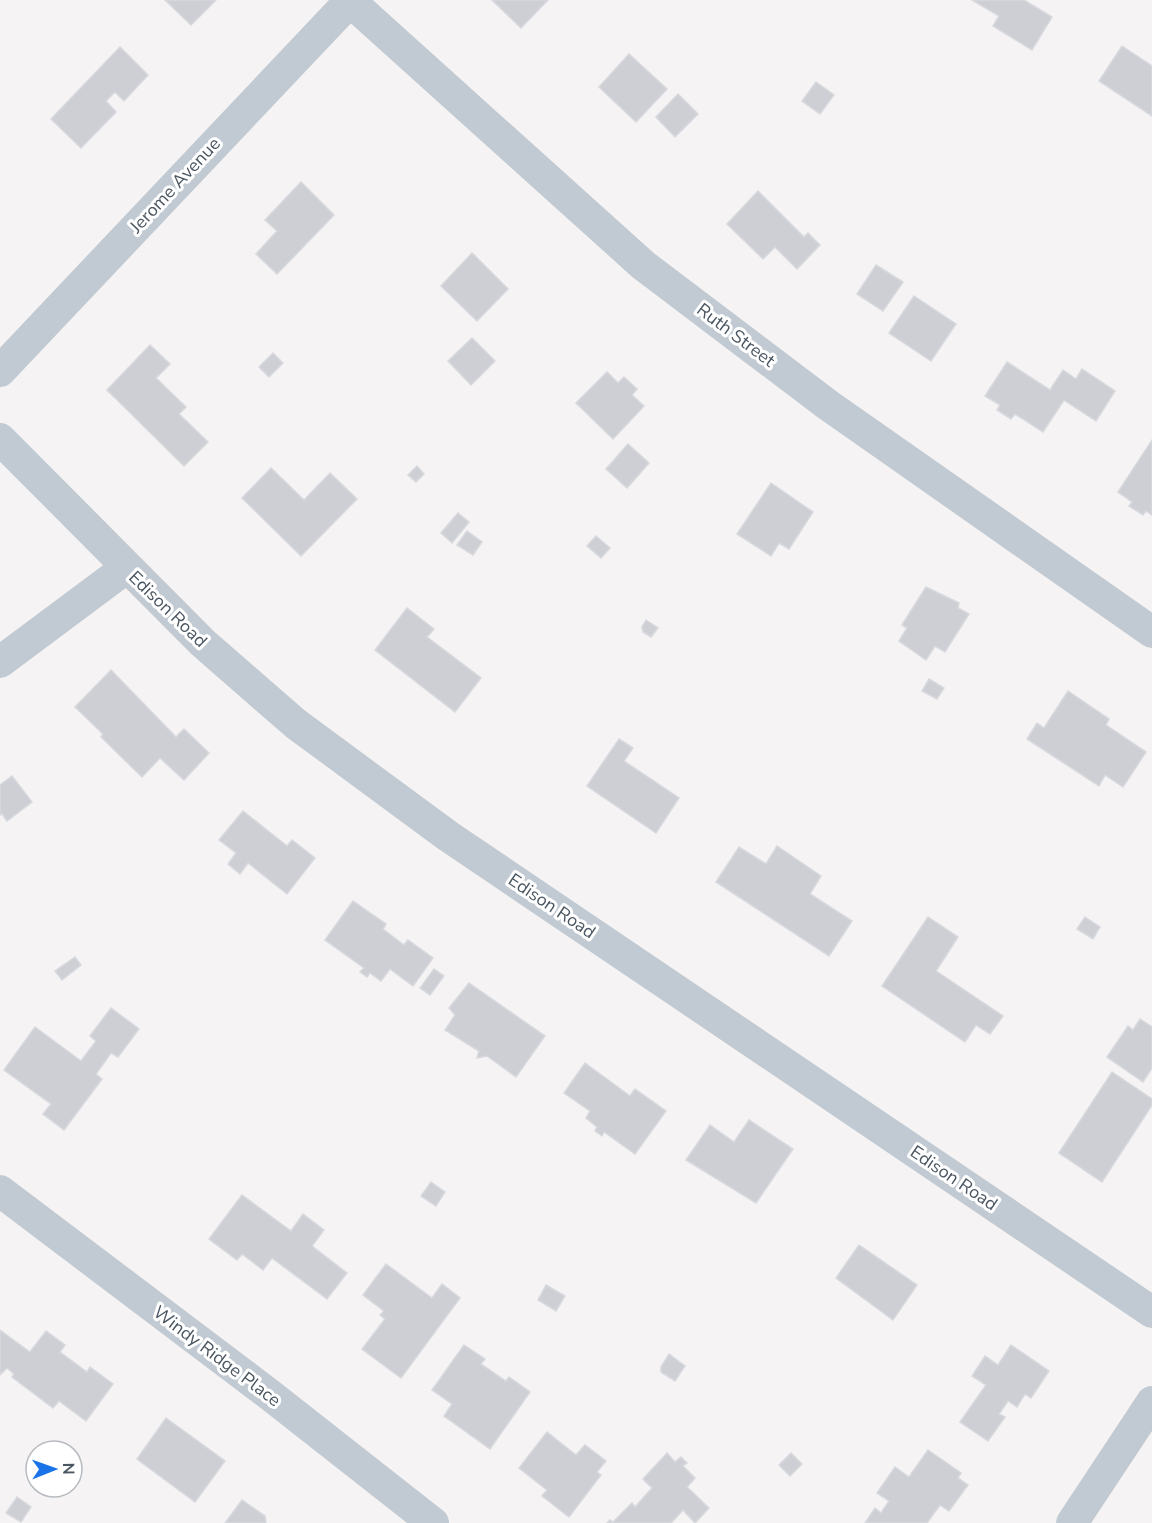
<svg xmlns="http://www.w3.org/2000/svg" width="1152" height="1523" font-family="'Nunito Sans',sans-serif">
  <rect width="100%" height="100%" fill="#f5f3f3"/>
  <g fill="#cdcfd5" stroke="#d7d9de" stroke-width="1.5">
    <path d="M165 0H216L191 25Z"/>
    <path d="M492 0H548L521 28Z"/>
    <path d="M972 0H1024L1052 17 1032 50 993 26 999 16Z"/>
    <path d="M1122 46 1152 66V116L1099 81Z"/>
    <path d="M120 47 148 75 124 101 115 92 106 101 116 112 81 148 51 119Z"/>
    <path d="M629 54 667 89 636 122 599 87Z"/>
    <path d="M816 82 834 95 820 114 802 101Z"/>
    <path d="M678 94 698 114 675 137 656 117Z"/>
    <path d="M301 182 334 215 277 274 256 254 277 231 265 220Z"/>
    <path d="M758 191 804 237 808 233 820 245 797 269 775 247 763 259 727 224Z"/>
    <path d="M472 253 508 289 477 321 441 286Z"/>
    <path d="M876 265 903 282 883 311 857 294Z"/>
    <path d="M914 296 956 324 931 361 889 333Z"/>
    <path d="M472 338 495 361 471 385 448 361Z"/>
    <path d="M150 345 170 364 156 378 186 407 179 414 208 442 184 466 107 390Z"/>
    <path d="M273 353 283 363 269 377 259 367Z"/>
    <path d="M1007 362 1050 390 1063 370 1076 379 1082 369 1115 391 1096 421 1064 400 1043 432 1015 414 1011 419 997 410 1000 405 985 396Z"/>
    <path d="M607 372 618 383 624 377 637 389 632 395 644 406 613 439 576 403Z"/>
    <path d="M1152 440V515L1146 511 1143 515 1129 506 1132 502 1118 492Z"/>
    <path d="M628 444 649 463 627 488 606 469Z"/>
    <path d="M417 466 424 474 416 482 408 475Z"/>
    <path d="M271 468 304 500 330 473 357 499 301 556 242 498Z"/>
    <path d="M771 483 813 512 789 549 779 543 771 556 737 534Z"/>
    <path d="M458 513 469 522 452 543 441 533Z"/>
    <path d="M467 531 482 542 473 555 457 545Z"/>
    <path d="M596 536 610 548 601 558 587 546Z"/>
    <path d="M926 587 959 603 958 608 969 614 945 652 935 646 926 660 899 641 907 628 902 625Z"/>
    <path d="M407 608 434 629 427 637 481 678 455 712 375 650Z"/>
    <path d="M646 620 658 628 651 637 643 632 642 627Z"/>
    <path d="M111 670 176 737 184 729 209 753 184 780 160 758 142 777 101 737 103 734 75 707Z"/>
    <path d="M929 679 944 688 937 699 922 691Z"/>
    <path d="M1068 691 1109 719 1106 725 1146 752 1123 787 1105 775 1099 786 1027 739 1037 723 1044 728Z"/>
    <path d="M619 739 633 748 624 761 679 798 656 833 587 786Z"/>
    <path d="M12 776 32 802 7 821 2 814 0 815V785Z"/>
    <path d="M243 811 287 846 292 840 315 858 287 894 248 863 240 874 228 864 236 853 219 840Z"/>
    <path d="M777 846 821 876 810 894 852 921 829 956 716 882 739 847 766 864Z"/>
    <path d="M353 901 386 924 383 929 404 945 408 940 433 958 413 986 390 969 381 981 370 973 367 977 360 972 364 968 325 940Z"/>
    <path d="M928 917 958 937 936 971 1003 1016 990 1034 976 1025 965 1042 882 986Z"/>
    <path d="M1085 917 1100 927 1093 939 1077 929Z"/>
    <path d="M75 957 81 965 62 980 55 971Z"/>
    <path d="M434 969 444 976 430 995 420 988Z"/>
    <path d="M469 983 545 1036 516 1077 487 1056 477 1058 479 1051 445 1030 455 1015 449 1008Z"/>
    <path d="M111 1008 139 1029 118 1057 111 1053 96 1074 102 1079 64 1130 43 1114 51 1104 4 1070 35 1027 81 1061 96 1041 90 1036Z"/>
    <path d="M1140 1019 1152 1027V1068L1143 1082 1107 1057 1128 1026 1133 1030Z"/>
    <path d="M585 1063 630 1096 635 1089 666 1111 635 1154 604 1132 602 1136 595 1131 597 1127 586 1118 590 1111 564 1093Z"/>
    <path d="M1112 1072 1152 1099V1105L1102 1182 1059 1153Z"/>
    <path d="M749 1120 793 1149 756 1203 686 1160 710 1125 734 1142Z"/>
    <path d="M431 1182 445 1192 436 1206 421 1196Z"/>
    <path d="M242 1195 291 1231 303 1214 324 1230 312 1246 347 1273 327 1299 272 1258 263 1270 242 1254 237 1260 209 1239Z"/>
    <path d="M859 1245 917 1285 893 1320 836 1278Z"/>
    <path d="M386 1264 432 1298 442 1284 460 1298 401 1378 362 1349 385 1319 380 1315 384 1311 363 1295Z"/>
    <path d="M546 1285 565 1296 556 1311 538 1300Z"/>
    <path d="M0 1330 30 1352 46 1331 65 1345 60 1352 87 1372 90 1367 113 1384 86 1421 59 1401 53 1408 12 1377 14 1374 7 1368 0 1375Z"/>
    <path d="M464 1345 485 1359 481 1364 506 1381 509 1377 530 1392 490 1449 444 1416 452 1404 432 1390Z"/>
    <path d="M1011 1345 1049 1371 1031 1398 1025 1394 1017 1407 1008 1401 999 1414 1005 1417 988 1441 960 1422 986 1385 972 1376 985 1356 998 1365Z"/>
    <path d="M669 1354 685 1366 675 1381 661 1372V1367Z"/>
    <path d="M166 1418 225 1461 195 1502 137 1459Z"/>
    <path d="M547 1432 576 1455 585 1445 606 1461 597 1472 601 1475 569 1517 542 1496 547 1490 519 1468Z"/>
    <path d="M928 1450 961 1473 958 1478 968 1485 949 1511 940 1505 927 1523H865L875 1508 881 1513 889 1501 877 1493 895 1467 909 1477Z"/>
    <path d="M667 1453 675 1462 681 1457 687 1463 683 1466 695 1478 687 1487 709 1508 695 1523 683 1510 671 1523H607L610 1520 613 1522 632 1503 635 1507 652 1488 643 1479Z"/>
    <path d="M791 1453 802 1464 790 1476 779 1465Z"/>
    <path d="M17 1497 31 1507 21 1522 6 1513Z"/>
    <path d="M242 1500 265 1516 266 1523H225Z"/>
  </g>
  <g fill="none" stroke-linecap="round" stroke-linejoin="round">
    <g stroke="#c1cad2" stroke-width="32">
      <path d="M350 1 643 265 828 405 1152 632"/>
      <path d="M0 371 351 0"/>
      <path d="M0 439 203 643 296 724 448 836 1152 1312"/>
      <path d="M0 662 126 568"/>
      <path d="M0 1191 270 1395 433 1523"/>
      <path d="M1072 1523 1152 1402"/>
    </g>
  </g>
  <g text-anchor="middle" stroke-width="6" stroke-linejoin="round" paint-order="stroke">
    <g font-size="18" fill="#4a5661" stroke="#fff">
      <text transform="translate(175 185) rotate(-47)" y="6">Jerome Avenue</text>
      <text transform="translate(736 335) rotate(37)" y="6">Ruth Street</text>
      <text transform="translate(168 609) rotate(44)" y="6">Edison Road</text>
      <text transform="translate(552 906) rotate(34)" y="6">Edison Road</text>
      <text transform="translate(954 1178) rotate(34)" y="6">Edison Road</text>
      <text transform="translate(217 1356) rotate(37)" y="6">Windy Ridge Place</text>
    </g>
  </g>
  <g transform="translate(54 1469) rotate(89)"><circle r="28" fill="#ffffff" stroke="#b7bbc0" stroke-width="1.5"/>
  <path d="M0-4.5L10 22L0 15L-10 22Z" fill="#1a73e8"/>
  <text y="-9" font-size="16" font-weight="bold" text-anchor="middle" fill="#4a5661">N</text>
  </g>
</svg>
